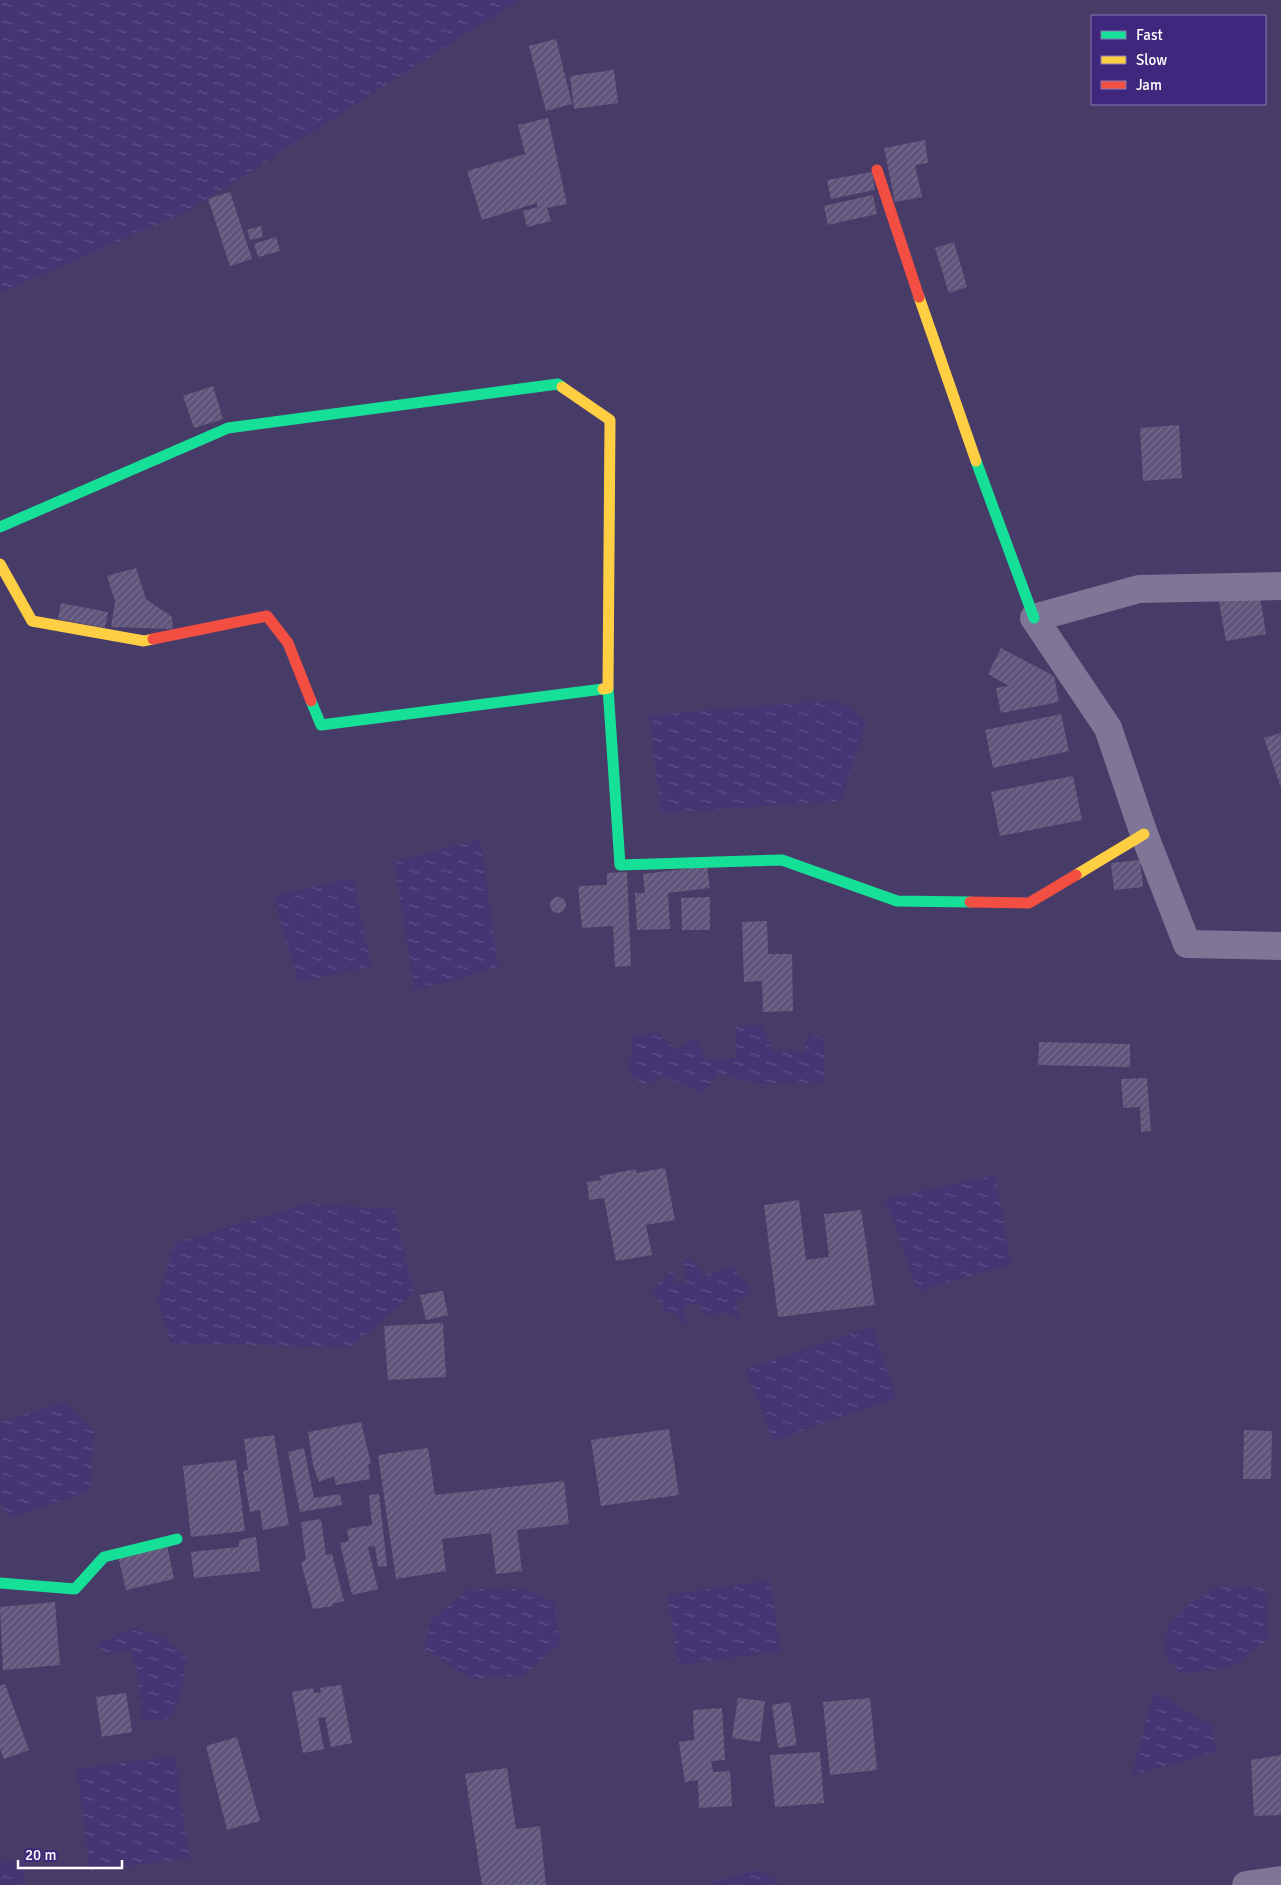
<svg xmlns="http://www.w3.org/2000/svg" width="1281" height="1885" font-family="Signika,sans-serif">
  <defs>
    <pattern id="water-ripples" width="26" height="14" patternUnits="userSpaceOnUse" patternTransform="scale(1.25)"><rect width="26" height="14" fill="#453573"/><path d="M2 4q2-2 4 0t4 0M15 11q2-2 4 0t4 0" fill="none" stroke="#615388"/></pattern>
    <pattern id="building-hatch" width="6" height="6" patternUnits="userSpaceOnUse" patternTransform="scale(1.25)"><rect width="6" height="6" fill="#5f557a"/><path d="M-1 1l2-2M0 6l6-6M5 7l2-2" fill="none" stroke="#776e8e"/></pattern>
  </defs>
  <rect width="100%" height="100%" fill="#473b68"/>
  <g fill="url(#water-ripples)">
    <path d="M0 0H519L188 211 0 293Z"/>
    <path d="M838 700 866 722 840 801 661 813 649 715Z"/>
    <path d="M480 839 498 967 415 991 394 862Z"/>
    <path d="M353 878 371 966 298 982 273 896Z"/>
    <path d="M762 1025 772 1051 805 1052 808 1032 825 1040 823 1082 761 1084 718 1074 703 1093 663 1077 643 1085 630 1074 632 1037 658 1032 677 1050 697 1037 705 1059 736 1058V1026Z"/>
    <path d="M995 1175 1011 1264 918 1291 885 1199Z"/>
    <path d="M306 1204 394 1209 414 1293 351 1347 171 1343 157 1299 175 1243Z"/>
    <path d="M689 1257 703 1276 732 1266 753 1293 736 1299 739 1320C728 1310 718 1312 705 1316L700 1302 682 1308 689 1326 674 1312 665 1311 653 1291 672 1268 675 1283 686 1284 684 1262Z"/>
    <path d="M872 1327 896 1398 773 1441 746 1369Z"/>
    <path d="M64 1403 94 1432 89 1492 9 1518 0 1500V1422Z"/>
    <path d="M770 1580 780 1651 678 1665 668 1595Z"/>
    <path d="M1218 1587 1265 1588 1268 1639 1233 1666 1182 1674 1164 1656 1168 1627 1193 1602Z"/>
    <path d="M469 1589H521L555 1602 560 1644 522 1676 472 1679 424 1649 430 1621Z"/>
    <path d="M136 1627 160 1636 186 1656 183 1685 171 1719 142 1720C142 1695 138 1673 130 1650L107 1655 97 1644Z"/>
    <path d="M1154 1691 1212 1726 1216 1752 1132 1775Z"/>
    <path d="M175 1756 189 1858 90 1871 77 1769Z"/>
    <path d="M23 1860 26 1885H0V1863Z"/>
    <path d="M760 1870 780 1885H713L710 1882Z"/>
  </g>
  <g fill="url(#building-hatch)">
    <path d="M556 39 572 104 546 111 529 46Z"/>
    <path d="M614 70 618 103 574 109 570 76Z"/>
    <path d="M548 118 567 204 547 208 551 221 527 227 523 211 537 207V203L482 220 467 171 525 154 518 125Z"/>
    <path d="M925 140 928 163 915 165 922 197 895 202 884 148Z"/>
    <path d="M872 172 875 190 831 199 827 180Z"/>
    <path d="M230 192 252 259 230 266 208 199Z"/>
    <path d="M873 195 877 214 828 225 824 206Z"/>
    <path d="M261 226 263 237 250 240 247 230Z"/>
    <path d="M276 237 280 251 258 257 254 244Z"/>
    <path d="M954 242 967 287 949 293 935 248Z"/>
    <path d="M213 386 223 419 194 428 183 396Z"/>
    <path d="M1179 425 1182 478 1143 481 1140 428Z"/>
    <path d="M136 568 146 599 172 617 173 629 111 627 115 601 107 576Z"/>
    <path d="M1259 590 1266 634 1226 641 1218 596Z"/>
    <path d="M61 603 108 612 105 628 58 619Z"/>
    <path d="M1001 648 1054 676 1059 702 1001 713 996 688 1009 686 988 674Z"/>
    <path d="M1061 714 1069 751 993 768 985 730Z"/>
    <path d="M1281 733V788L1264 738Z"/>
    <path d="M1073 776 1082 820 1000 836 991 792Z"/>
    <path d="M1140 860 1143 887 1114 890 1111 863Z"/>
    <path d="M707 866 710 888 668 893 670 929 637 930 635 893H645L643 874Z"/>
    <path d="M627 872 631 966 615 967 613 926 582 928 578 886 607 885V873Z"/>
    <circle cx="558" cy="905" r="8"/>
    <path d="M710 897V930H682L681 898Z"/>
    <path d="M767 921 768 954H792L793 1011 763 1012 762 981 744 982 742 922Z"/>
    <path d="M1039 1042 1130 1044V1067L1038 1065Z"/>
    <path d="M1147 1078 1151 1131 1141 1132 1140 1107 1123 1108 1121 1079Z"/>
    <path d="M665 1168 675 1220 646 1225 652 1255 616 1261 604 1198 589 1200 587 1182 601 1180 600 1176 636 1169V1173Z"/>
    <path d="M799 1200 806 1260 829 1257 824 1214 861 1210 875 1305 778 1317 764 1205Z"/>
    <path d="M443 1291 448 1315 426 1320 420 1295Z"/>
    <path d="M443 1323 446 1377 388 1380 384 1326Z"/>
    <path d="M361 1422 371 1464H368L370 1479 336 1485 334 1476 319 1482 313 1465 308 1432Z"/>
    <path d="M669 1429 679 1495 601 1506 591 1440Z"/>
    <path d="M1244 1430 1272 1431 1271 1479H1243Z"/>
    <path d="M274 1435 289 1525 263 1530 260 1510 250 1512 243 1471 248 1470 244 1439Z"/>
    <path d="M304 1448 314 1498 340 1494 342 1505 300 1512 288 1452Z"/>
    <path d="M428 1448 435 1495 564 1481 569 1524 517 1530 522 1571 496 1574 491 1533 442 1539 446 1571 396 1579 378 1455Z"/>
    <path d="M236 1460 245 1531 191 1537 183 1466Z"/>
    <path d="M379 1494 387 1566 378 1567 375 1546 368 1547 378 1589 352 1595 340 1543 349 1541 347 1529 372 1525 369 1495Z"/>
    <path d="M321 1519 326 1555 332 1554 344 1601 332 1604 333 1606 313 1609 301 1562 306 1560 301 1522Z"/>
    <path d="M256 1537 260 1571 194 1578 191 1552 239 1547V1540Z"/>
    <path d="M167 1545 174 1579 126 1590 118 1556Z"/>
    <path d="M55 1602 60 1665 3 1670 0 1607Z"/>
    <path d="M5 1684 29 1750 4 1759 0 1749V1686Z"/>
    <path d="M341 1685 352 1743 331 1747 325 1717 318 1718 324 1749 303 1753 292 1692 313 1688 314 1693 321 1692 320 1688Z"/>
    <path d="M126 1693 132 1732 102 1737 96 1697Z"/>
    <path d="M738 1698 765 1701 760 1742 732 1738Z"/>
    <path d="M870 1698 877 1770 830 1775 823 1702Z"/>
    <path d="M790 1702 797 1745 778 1748 772 1705Z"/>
    <path d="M722 1708 725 1760 711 1761 713 1772 730 1771 732 1806 699 1808 698 1780 685 1782 679 1742 694 1740 693 1710Z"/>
    <path d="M237 1737 260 1821 227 1830 206 1746Z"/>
    <path d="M820 1752 824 1803 775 1807 770 1755Z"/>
    <path d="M1281 1755V1815L1254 1816 1251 1760Z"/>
    <path d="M507 1768 516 1829 540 1826 546 1885H482L465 1774Z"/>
  </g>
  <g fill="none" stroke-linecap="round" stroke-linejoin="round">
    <g stroke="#7e7597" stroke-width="28">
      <path d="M1281 586 1139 589 1034 618 1108 728 1144 834 1187 944 1281 946"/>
      <path d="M1246 1885 1281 1880"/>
    </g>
    <g stroke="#16e098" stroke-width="11">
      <path d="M976 461 1034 618"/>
      <path d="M0 527 228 428 558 384 562 387"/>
      <path d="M608 688 620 865 782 860 897 901 970 902"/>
      <path d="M311 701 321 725 603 689"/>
      <path d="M0 1583 75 1589 104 1557 177 1539"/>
    </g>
    <g stroke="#ffcf43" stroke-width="11">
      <path d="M919 297 976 461"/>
      <path d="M562 387 610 420 608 688 603 689"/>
      <path d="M0 564 32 621 144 641 153 639"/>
      <path d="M1076 875 1144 834"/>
    </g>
    <g stroke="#f24e42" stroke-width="11">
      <path d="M877 170 919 297"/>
      <path d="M153 639 267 616 288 643 311 701"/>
      <path d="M970 902 1029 903 1076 875"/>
    </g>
  </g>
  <rect x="1091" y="15" width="175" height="90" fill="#3e277c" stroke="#8b7db0"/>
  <rect x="1101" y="31" width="25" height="8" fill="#16e098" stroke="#8b7db0"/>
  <text x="1136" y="40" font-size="15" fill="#ffffff">Fast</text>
  <rect x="1101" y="56" width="25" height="8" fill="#ffcf43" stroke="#8b7db0"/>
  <text x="1136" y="65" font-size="15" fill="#ffffff">Slow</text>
  <rect x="1101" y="81" width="25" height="8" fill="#f24e42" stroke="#8b7db0"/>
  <text x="1136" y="90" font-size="15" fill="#ffffff">Jam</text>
  <path d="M18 1860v8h104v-8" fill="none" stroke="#ffffff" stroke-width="2.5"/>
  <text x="25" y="1860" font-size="15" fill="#ffffff" stroke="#3e277c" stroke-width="4" paint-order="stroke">20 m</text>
</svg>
